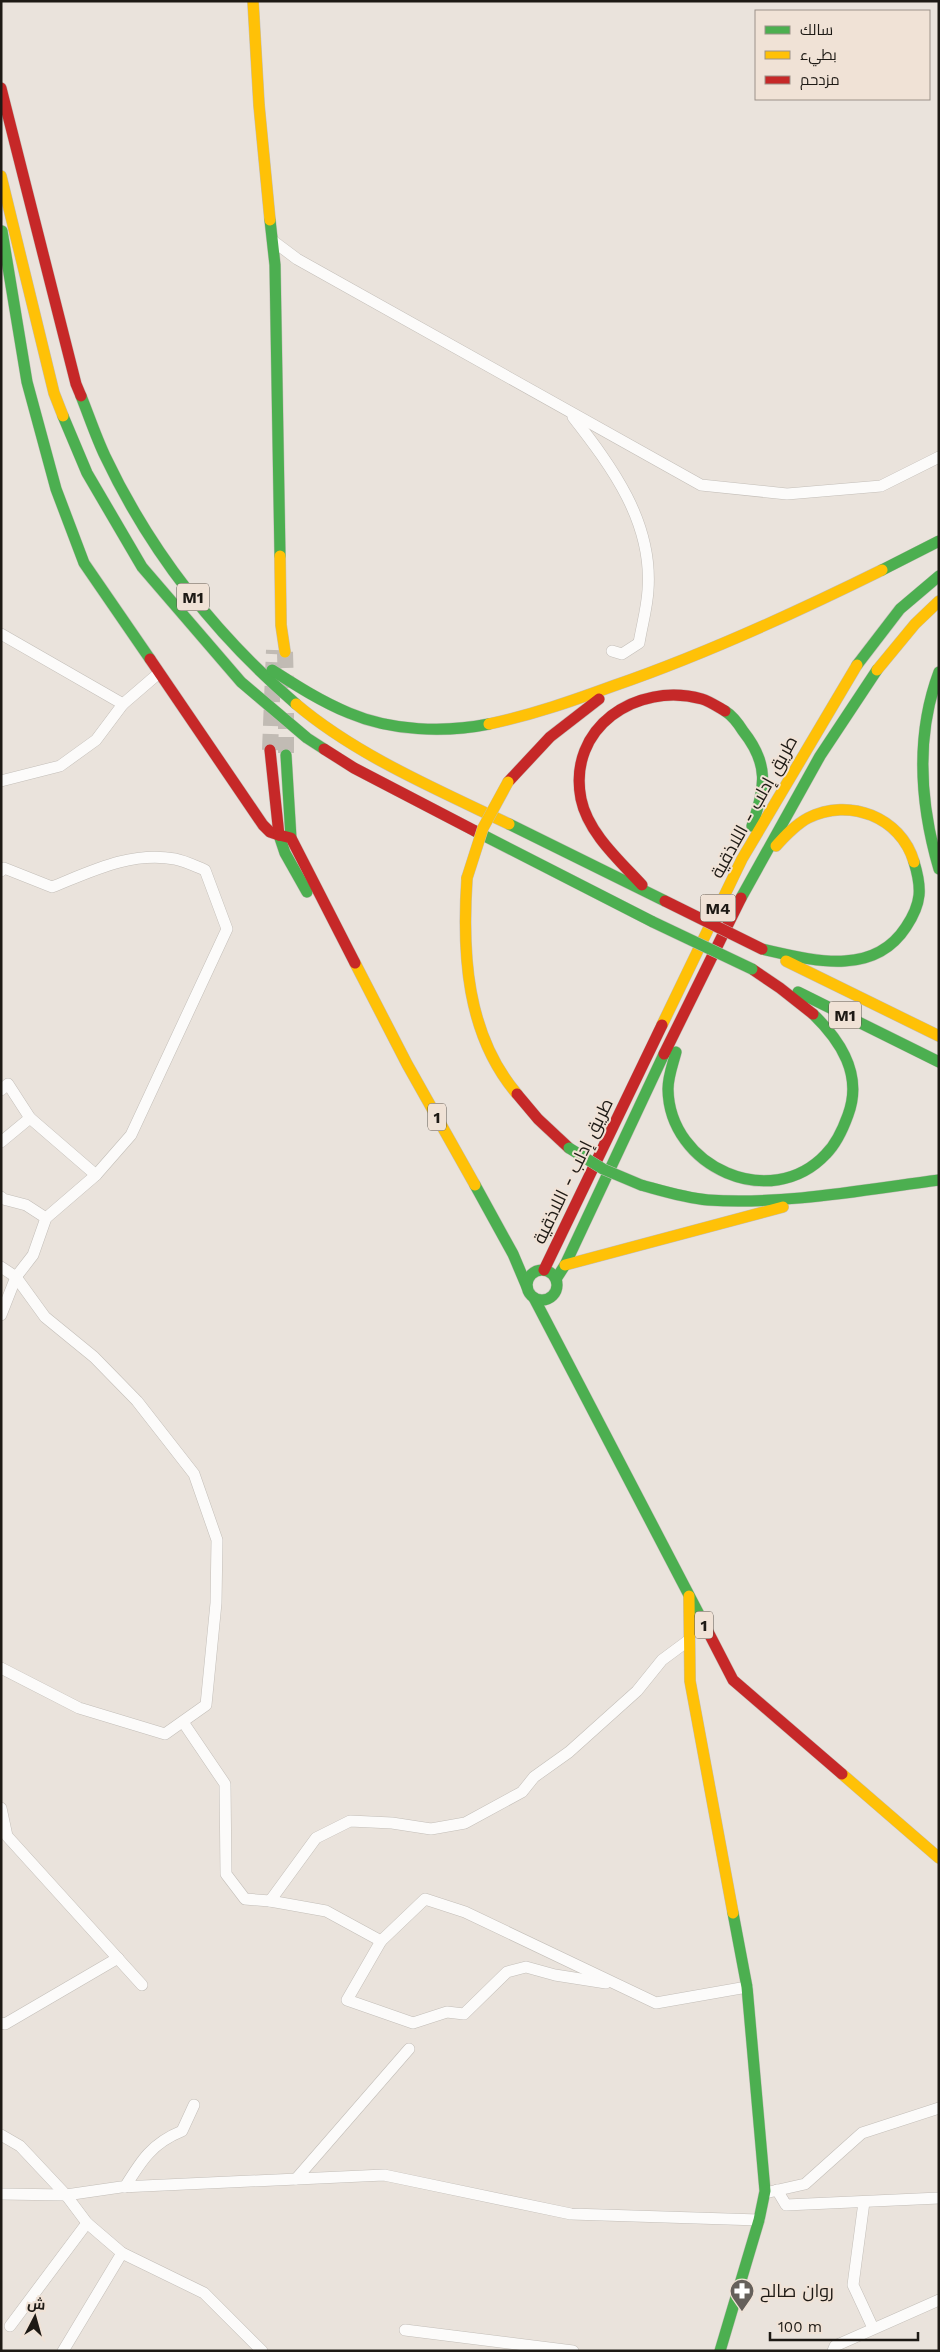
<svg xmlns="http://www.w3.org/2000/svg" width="940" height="2352" font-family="'Work Sans',Cairo,sans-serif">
  <rect width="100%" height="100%" fill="#eae3dc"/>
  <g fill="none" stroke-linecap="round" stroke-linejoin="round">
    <g stroke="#c1bbb4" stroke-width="16" stroke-dasharray="16 8" stroke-linecap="butt">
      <path d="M285 652 286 688"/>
      <path d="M286 713V755"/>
      <path d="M270 750 274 650"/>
    </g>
    <defs>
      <g id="street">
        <path d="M273 241 297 259 701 485 787 494 881 486 939 457"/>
        <path d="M573 417C612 467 653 522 648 590 647 608 642 625 639 643L622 654 612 651"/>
        <path d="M1 634 123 704"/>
        <path d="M1 781 60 766 96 740 123 704 159 673"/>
        <path d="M1 871 4 868 52 887C92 871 131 851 175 859 185 861 195 866 205 870L227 929 131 1135 96 1175 46 1218 33 1255 16 1277 1 1315"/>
        <path d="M1 1090 8 1084 30 1118 96 1175"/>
        <path d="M1 1142 30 1118"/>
        <path d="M1 1197 3 1199 26 1205 46 1218"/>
        <path d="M1 1267 16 1277 45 1317 94 1357 137 1401 194 1474 217 1540 216 1603 206 1705 165 1734 79 1708 1 1668"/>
        <path d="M183 1722 225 1784 226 1874 245 1899 270 1901 316 1838 350 1821 392 1823 431 1829 465 1823 522 1792 534 1777 569 1752 637 1691 662 1660 689 1640"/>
        <path d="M1 1808 7 1836 142 1985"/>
        <path d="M270 1901 326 1911 381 1941 425 1899 465 1912 656 2003 747 1987"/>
        <path d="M381 1941 347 2000 413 2023 447 2012 464 2014 507 1972 526 1967 555 1975 606 1983"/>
        <path d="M1 2023 5 2024 118 1958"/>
        <path d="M1 2135 20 2146 66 2195 87 2223 122 2253 204 2293 262 2351"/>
        <path d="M296 2179 409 2049"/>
        <path d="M125 2187C141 2161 152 2143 182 2131L194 2105"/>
        <path d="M777 2190 786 2205 939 2198"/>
        <path d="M765 2193 805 2184 862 2133 939 2108"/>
        <path d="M1 2194 66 2195 121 2187 384 2175 571 2214 759 2220"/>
        <path d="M864 2202 853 2285 873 2328"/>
        <path d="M10 2326 87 2223"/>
        <path d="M405 2330 573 2351"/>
        <path d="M63 2351 122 2253"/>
        <path d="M833 2351 835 2346 939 2300"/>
      </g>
      <g id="fast">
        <path d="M270 220 275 265 280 556"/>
        <path d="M2 231 27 382 56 489 84 563 150 659"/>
        <path d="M81 396C89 416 96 437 105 456 150 551 216 635 296 704"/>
        <path d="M63 416 87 473 142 567 241 682 307 738 324 749"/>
        <path d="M882 570 939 541"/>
        <path d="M857 665 900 609 939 576"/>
        <path d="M272 670C297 686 322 702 349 713 391 731 445 733 489 724"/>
        <path d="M939 672C915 736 920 804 939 869"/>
        <path d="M725 711C733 716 738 723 743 731 770 765 765 787 752 826"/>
        <path d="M286 755 291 838"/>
        <path d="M509 824 665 901"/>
        <path d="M475 831 653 922"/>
        <path d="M279 835 285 853 307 892"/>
        <path d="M741 898 820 756 877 670"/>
        <path d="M762 949C811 960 873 978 906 927 922 903 922 888 914 862"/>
        <path d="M798 992 939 1062"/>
        <path d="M676 1052C673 1064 668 1076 668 1089 669 1167 771 1213 826 1154 837 1143 843 1129 848 1115 863 1075 841 1041 813 1014"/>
        <path d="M475 1185 513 1254 527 1287"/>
        <path d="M641 1185C663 1191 685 1198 708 1200 784 1205 863 1190 939 1180"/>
        <circle cx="542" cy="1285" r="15"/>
        <path d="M556 1279 565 1265 664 1054"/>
        <path d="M534 1298 702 1620"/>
        <path d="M720 2351 759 2220 765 2191 747 1987 733 1913"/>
      </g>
      <g id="slow">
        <path d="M253 1 259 105 270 220"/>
        <path d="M1 176 54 393 63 416"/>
        <path d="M280 556 281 625 285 652"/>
        <path d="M877 670 915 624 939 601"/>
        <path d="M296 704C356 755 438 790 509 824"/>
        <path d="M489 724C532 715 572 701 613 686 706 654 795 613 882 570"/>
        <path d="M776 846C785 836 795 825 808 818 849 797 901 817 914 862"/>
        <path d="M467 878C462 953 466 1034 517 1094"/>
        <path d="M786 961 939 1036"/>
        <path d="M355 963 407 1064 475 1185"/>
        <path d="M662 1025 742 859 857 665"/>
        <path d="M565 1265 783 1207"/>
        <path d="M689 1596 690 1681 733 1913"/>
        <path d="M842 1774 939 1858"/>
      </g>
      <g id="jam">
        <path d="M1 88 76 384 81 396"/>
        <path d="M150 659 263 825 270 832 279 835"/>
        <path d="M324 749 354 768 475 831"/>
        <path d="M270 750 279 835"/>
        <path d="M508 782 550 737 599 699"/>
        <path d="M279 835 291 838 355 963"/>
        <path d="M642 885C620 861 588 833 581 799 567 728 636 681 702 699 709 701 718 707 725 711"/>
        <path d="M752 969 780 988 813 1014"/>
        <path d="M664 1054 741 898"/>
        <path d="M517 1094 538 1119 569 1148"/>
        <path d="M544 1270 662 1025"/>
        <path d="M702 1620 733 1680 842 1774"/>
      </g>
    </defs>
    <use href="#street" stroke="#c3beb8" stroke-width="12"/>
    <use href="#fast" stroke="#c3beb8" stroke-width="12"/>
    <use href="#slow" stroke="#c3beb8" stroke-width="12"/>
    <use href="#jam" stroke="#c3beb8" stroke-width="12"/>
    <use href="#street" stroke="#fcfbfa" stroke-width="11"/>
    <use href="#fast" stroke="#4caf50" stroke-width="11"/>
    <use href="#slow" stroke="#ffc107" stroke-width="11"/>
    <use href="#jam" stroke="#c62828" stroke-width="11"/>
    <defs>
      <g id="fast-bridge">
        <path d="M653 922 752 969"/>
        <path d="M569 1148 603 1169 641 1185"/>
      </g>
      <path id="slow-bridge" d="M467 878 483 828 508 782"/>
      <path id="jam-bridge" d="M665 901 762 949"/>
    </defs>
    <use href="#fast-bridge" stroke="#c3beb8" stroke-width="12" stroke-linecap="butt"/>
    <use href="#slow-bridge" stroke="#c3beb8" stroke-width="12" stroke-linecap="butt"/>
    <use href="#jam-bridge" stroke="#c3beb8" stroke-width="12" stroke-linecap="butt"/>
    <use href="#fast-bridge" stroke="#4caf50" stroke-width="11"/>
    <use href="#slow-bridge" stroke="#ffc107" stroke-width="11"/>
    <use href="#jam-bridge" stroke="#c62828" stroke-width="11"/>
  </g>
  <defs>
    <symbol id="pharmacy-pin" viewBox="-11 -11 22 30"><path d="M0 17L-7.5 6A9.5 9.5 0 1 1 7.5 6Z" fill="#65605b" stroke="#f0e2d6"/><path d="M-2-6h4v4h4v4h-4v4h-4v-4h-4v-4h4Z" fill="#fff"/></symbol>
  </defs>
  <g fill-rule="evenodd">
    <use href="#pharmacy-pin" x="728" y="2277" width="28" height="38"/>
  </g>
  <g text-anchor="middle" stroke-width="4" stroke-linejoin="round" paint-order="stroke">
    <g fill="#f0e2d6" stroke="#5d564f" stroke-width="1">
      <rect x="177" y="583.5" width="32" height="27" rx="4"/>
      <rect x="700.5" y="894.5" width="35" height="27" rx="4"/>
      <rect x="829" y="1001.5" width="32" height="27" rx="4"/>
      <rect x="428" y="1103.5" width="18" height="27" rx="4"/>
      <rect x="695" y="1611.5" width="18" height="27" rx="4"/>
    </g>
    <g font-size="16" font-weight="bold" fill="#1e1a15">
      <text x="193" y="603">M1</text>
      <text x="718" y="914">M4</text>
      <text x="845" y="1021">M1</text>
      <text x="437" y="1123">1</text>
      <text x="704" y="1631">1</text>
    </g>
    <g font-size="18" fill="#1e1a15" stroke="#f0e2d6">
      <text transform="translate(754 807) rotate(-61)" y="6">طريق إدلب - اللاذقية</text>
      <text transform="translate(573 1171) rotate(-64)" y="6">طريق إدلب - اللاذقية</text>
    </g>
    <g font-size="18" fill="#1e1a15" stroke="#f0e2d6" text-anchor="start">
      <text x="760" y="2297">روان صالح</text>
    </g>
  </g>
  <rect width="940" height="2352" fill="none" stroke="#1e1a15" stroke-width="5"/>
  <rect x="755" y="10" width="175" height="90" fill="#f0e2d6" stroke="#9c9289"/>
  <rect x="765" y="26" width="25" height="8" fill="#4caf50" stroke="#9c9289"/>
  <text x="800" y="35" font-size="15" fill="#1e1a15">سالك</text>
  <rect x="765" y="51" width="25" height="8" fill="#ffc107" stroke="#9c9289"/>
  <text x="800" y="60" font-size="15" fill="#1e1a15">بطيء</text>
  <rect x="765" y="76" width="25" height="8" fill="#c62828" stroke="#9c9289"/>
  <text x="800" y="85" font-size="15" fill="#1e1a15">مزدحم</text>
  <g transform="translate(35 2317) rotate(6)" stroke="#f0e2d6" stroke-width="4" paint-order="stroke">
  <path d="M0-4L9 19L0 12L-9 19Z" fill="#1e1a15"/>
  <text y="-8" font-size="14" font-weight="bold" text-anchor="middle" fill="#1e1a15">ش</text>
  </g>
  <path d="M770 2332v8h148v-8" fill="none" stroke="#1e1a15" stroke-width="2.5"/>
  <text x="778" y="2332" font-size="15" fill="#1e1a15" stroke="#f0e2d6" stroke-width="4" paint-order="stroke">100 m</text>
</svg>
